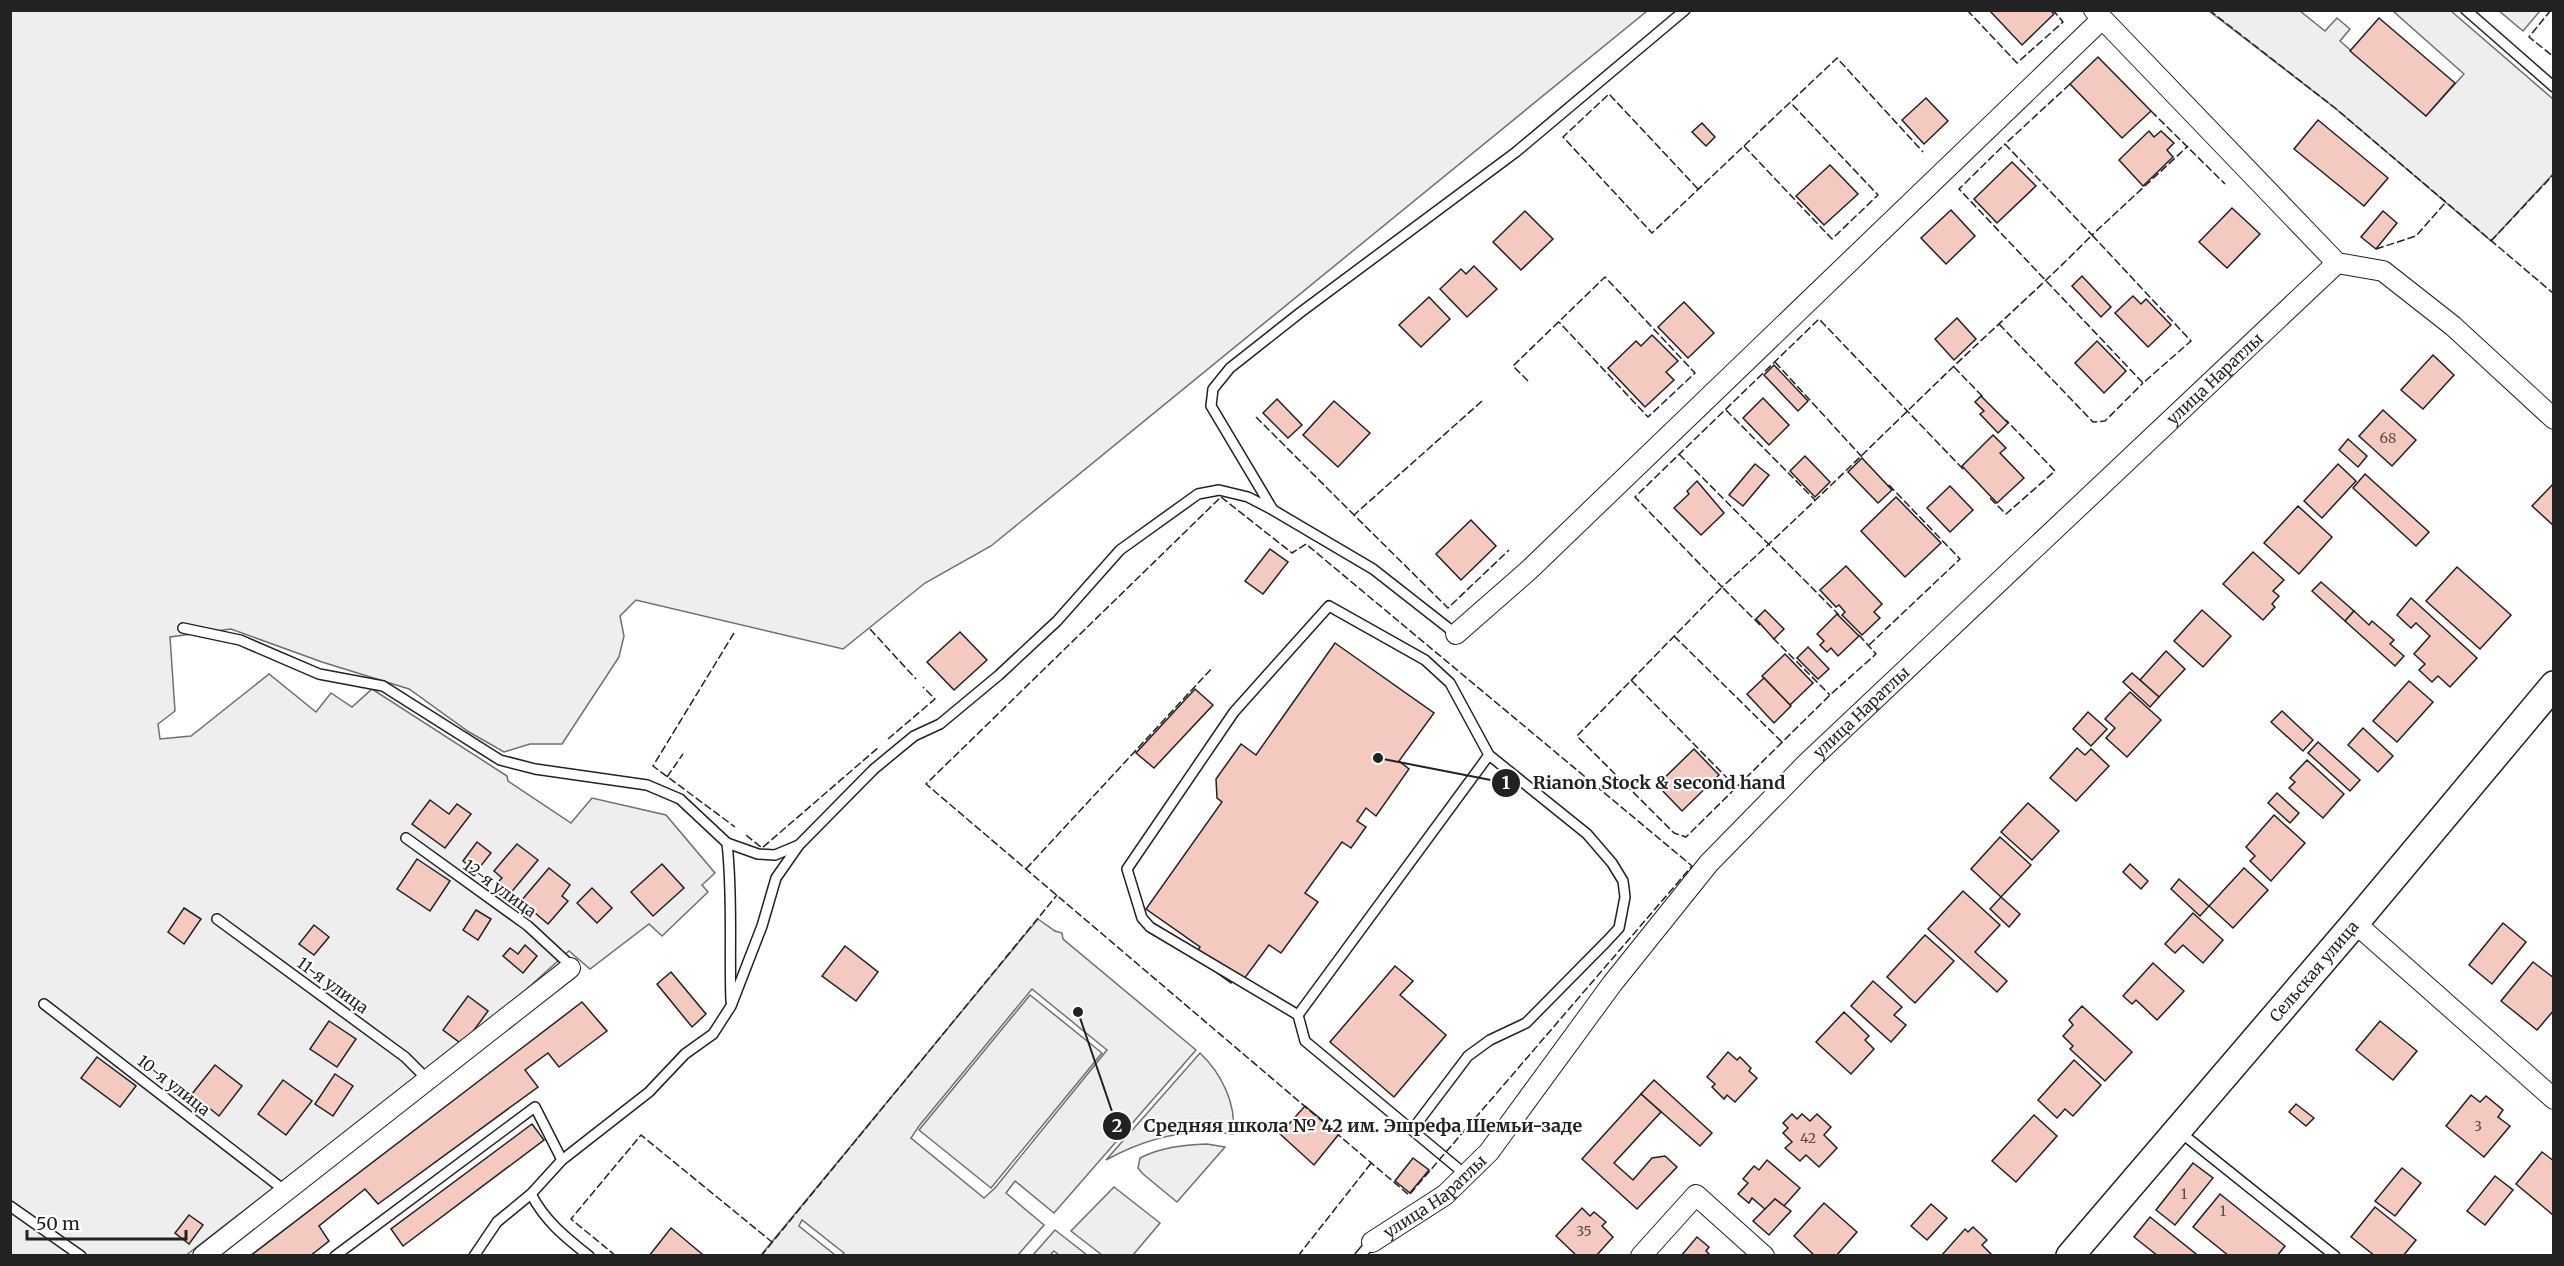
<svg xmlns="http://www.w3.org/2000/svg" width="2564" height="1266" font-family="Merriweather,serif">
  <rect width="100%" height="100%" fill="#fff"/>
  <g fill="#eee" stroke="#6f6f6f" stroke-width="1.5" fill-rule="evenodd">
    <path d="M2498 10H2540V11L2523 31Z"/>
    <path d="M10 11H1647L991 546 925 583 843 649 636 600 620 616 624 636 619 657 562 744H530L504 752 469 732 409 689 322 662 231 629 170 637 175 711 158 724 160 739 191 736 269 674 316 712 331 693 352 707 372 689 507 776 508 781 571 823 592 798 666 815 715 873 702 885 708 892 662 936 649 924 590 969 569 951 499 1014 185 1256 11 1255Z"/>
    <path d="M2209 11H2300L2325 31 2337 18 2350 29 2340 41 2426 116 2464 74 2393 11H2451L2553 99V174L2491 241 2335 108Z"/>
    <path d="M1038 919 1055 931 1062 933 1063 939 1196 1050 1054 1213 1015 1181 1006 1193 1044 1225 1018 1255H842L844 1253 802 1220 799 1226 835 1255H761ZM1032 989 1107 1050 995 1188 984 1198 911 1138 919 1126Z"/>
    <path d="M1030 995 1102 1053 991 1188 919 1130Z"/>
    <path d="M1200 1053C1221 1073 1237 1104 1233 1134 1187 1127 1146 1138 1106 1160Z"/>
    <path d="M1207 1144 1225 1147 1177 1202 1143 1174 1138 1168 1140 1158C1161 1147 1184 1145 1207 1144Z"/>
    <path d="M1114 1187 1160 1223 1133 1255H1102L1071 1231Z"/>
    <path d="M1055 1230 1087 1255H1059L1054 1251 1050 1255H1033Z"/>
  </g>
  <g fill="#f3c9c0" stroke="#222" stroke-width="1.5">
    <path d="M1989 10H2050L2054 14 2022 45Z"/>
    <path d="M2379 18 2455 83 2426 116 2350 51Z"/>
    <path d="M2098 57 2151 111 2122 138 2070 84Z"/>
    <path d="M1926 98 1948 121 1924 144 1902 120Z"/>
    <path d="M2318 120 2388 178 2364 206 2294 149Z"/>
    <path d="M1702 123 1715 137 1706 146 1692 132Z"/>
    <path d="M2149 131 2154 137 2161 131 2174 143 2167 150 2173 157 2143 186 2119 160Z"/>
    <path d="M2012 162 2036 186 1997 223 1974 199Z"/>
    <path d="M1830 165 1858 194 1824 225 1796 196Z"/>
    <path d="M2232 208 2260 234 2227 268 2199 242Z"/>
    <path d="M1951 210 1975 236 1946 264 1921 238Z"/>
    <path d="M1525 211 1553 239 1521 270 1493 242Z"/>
    <path d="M2383 211 2397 223 2376 249 2361 237Z"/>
    <path d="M1474 266 1497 289 1467 317 1440 289 1461 269 1466 274Z"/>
    <path d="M2082 276 2111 307 2101 317 2072 286Z"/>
    <path d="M2133 296 2141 304 2146 299 2171 325 2148 347 2115 313Z"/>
    <path d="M1429 297 1450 319 1421 347 1399 325Z"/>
    <path d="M1684 302 1714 333 1688 358 1658 327Z"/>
    <path d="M1957 318 1976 339 1954 360 1935 339Z"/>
    <path d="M1652 335 1678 361 1666 372 1674 380 1645 407 1608 368 1636 341 1641 346Z"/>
    <path d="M2097 341 2126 371 2104 393 2075 363Z"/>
    <path d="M2433 355 2454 375 2423 409 2401 390Z"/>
    <path d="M1774 365 1808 401 1798 411 1764 375Z"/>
    <path d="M1981 396 2008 423 1998 433 1980 414 1984 411 1975 402Z"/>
    <path d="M1763 398 1789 425 1769 445 1743 418Z"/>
    <path d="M1277 399 1302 425 1288 438 1263 413Z"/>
    <path d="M1334 401 1370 433 1338 467 1303 435Z"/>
    <path d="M2383 410 2416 440 2392 466 2359 436Z"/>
    <path d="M1993 435 2006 448 2000 453 2024 478 1997 503 1962 466Z"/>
    <path d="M2348 439 2367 456 2358 467 2339 450Z"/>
    <path d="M1805 456 1830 482 1815 497 1790 471Z"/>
    <path d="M1862 458 1892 490 1878 503 1848 472Z"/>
    <path d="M1755 464 1769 475 1743 506 1729 495Z"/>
    <path d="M2338 464 2356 481 2322 518 2304 501Z"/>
    <path d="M2365 474 2429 532 2416 546 2353 488Z"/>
    <path d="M1697 481 1724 513 1701 535 1674 508 1689 494 1687 491Z"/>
    <path d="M2554 483V526L2532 506Z"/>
    <path d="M1950 486 1973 510 1950 532 1927 508Z"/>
    <path d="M1896 497 1941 543 1905 577 1861 531Z"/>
    <path d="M2298 506 2332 537 2299 574 2264 543Z"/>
    <path d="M1471 520 1496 546 1461 580 1436 554Z"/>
    <path d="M1270 549 1288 562 1263 594 1245 581Z"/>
    <path d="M2253 552 2284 580 2273 591 2279 596 2272 604 2275 607 2263 620 2223 584Z"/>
    <path d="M1846 566 1882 604 1874 612 1880 618 1862 635 1842 615 1845 612 1839 605 1836 607 1820 590Z"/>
    <path d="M2457 567 2511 615 2480 649 2426 601Z"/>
    <path d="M2321 582 2354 611 2345 621 2312 591Z"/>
    <path d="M2411 598 2477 658 2450 687 2438 676 2432 682 2419 670 2425 664 2414 654 2430 636 2416 623 2411 628 2397 615Z"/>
    <path d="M1765 610 1784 629 1774 639 1756 619Z"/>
    <path d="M2202 610 2231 636 2203 667 2174 641Z"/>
    <path d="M2354 611 2369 625 2372 621 2394 640 2390 644 2404 656 2395 666 2345 621Z"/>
    <path d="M1837 614 1859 636 1838 656 1831 648 1827 652 1820 645 1824 641 1817 634Z"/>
    <path d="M960 632 987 660 954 690 927 662Z"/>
    <path d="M1335 643 1434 713 1399 761 1409 769 1376 816 1366 808 1357 821 1366 827 1351 848 1342 842 1305 893 1318 902 1281 953 1269 945 1244 979 1238 974 1231 983 1194 956 1200 947 1146 909 1222 802 1217 798 1216 779 1241 744 1256 755Z"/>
    <path d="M1808 647 1829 669 1818 679 1797 658Z"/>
    <path d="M2166 651 2185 669 2159 697 2140 680Z"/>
    <path d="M1785 654 1813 683 1790 705 1762 676Z"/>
    <path d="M2132 673 2159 697 2150 707 2123 682Z"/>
    <path d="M1764 678 1791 706 1774 723 1747 694Z"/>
    <path d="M2409 681 2433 702 2397 742 2373 721Z"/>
    <path d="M1195 689 1213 705 1154 768 1136 753Z"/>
    <path d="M2130 692 2161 720 2127 757 2106 738 2115 728 2105 719Z"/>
    <path d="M2282 711 2313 740 2303 751 2271 722Z"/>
    <path d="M2088 712 2107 729 2091 746 2073 729Z"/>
    <path d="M2363 728 2393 756 2378 772 2348 745Z"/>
    <path d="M2318 742 2360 780 2350 791 2308 753Z"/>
    <path d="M2077 748 2085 755 2091 749 2109 766 2076 801 2050 778Z"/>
    <path d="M1694 749 1719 775 1682 811 1657 785Z"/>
    <path d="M2307 760 2344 794 2323 818 2289 788 2295 782 2290 778Z"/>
    <path d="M2277 793 2299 813 2290 823 2268 803Z"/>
    <path d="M430 800 449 814 457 804 471 814 445 848 412 824Z"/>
    <path d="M2028 803 2059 831 2032 860 2001 832Z"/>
    <path d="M2274 815 2305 843 2271 881 2250 861 2255 856 2246 847Z"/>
    <path d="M2000 837 2031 865 2001 897 1971 869Z"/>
    <path d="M477 842 491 853 476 872 463 861Z"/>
    <path d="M517 844 538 860 509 895 496 884 502 878 494 871Z"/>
    <path d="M417 859 450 881 430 911 397 889Z"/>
    <path d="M662 864 684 888 653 916 631 892Z"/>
    <path d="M2130 864 2148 881 2141 889 2123 872Z"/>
    <path d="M549 868 570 885 562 896 568 901 548 924 521 901Z"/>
    <path d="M2244 868 2268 890 2233 928 2209 906Z"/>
    <path d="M2179 879 2209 906 2200 916 2171 889Z"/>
    <path d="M592 888 612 908 597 923 577 903Z"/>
    <path d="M1963 891 2000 925 1975 952 2007 981 1997 992 1928 929Z"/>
    <path d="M2001 897 2020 914 2009 927 1990 909Z"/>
    <path d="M184 908 201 919 184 944 168 932Z"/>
    <path d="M476 910 491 919 478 940 463 930Z"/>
    <path d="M2193 913 2223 940 2203 963 2183 945 2175 953 2165 944Z"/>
    <path d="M2503 923 2526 942 2492 984 2469 965Z"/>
    <path d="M314 925 329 937 314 955 299 944Z"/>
    <path d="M1925 935 1954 961 1915 1003 1887 977Z"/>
    <path d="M525 945 537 956 523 973 503 956 510 948 518 954Z"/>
    <path d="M845 946 878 972 856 1001 822 976Z"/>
    <path d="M2533 962 2554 978V1010L2537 1030 2501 1001Z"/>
    <path d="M2153 963 2184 991 2157 1020 2136 1000 2132 1004 2123 996Z"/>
    <path d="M1395 966 1413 981 1400 995 1446 1035 1394 1097 1330 1042Z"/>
    <path d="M671 972 706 1014 692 1027 657 984Z"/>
    <path d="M1873 981 1902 1007 1894 1015 1906 1025 1891 1042 1851 1006Z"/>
    <path d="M468 996 488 1011 463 1045 443 1030Z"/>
    <path d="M582 1002 607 1031 559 1067 548 1053 525 1070 538 1087 378 1204 365 1189 319 1226 329 1241 310 1256H250Z"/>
    <path d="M2082 1006 2132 1052 2105 1081 2070 1049 2073 1046 2063 1036 2073 1025 2069 1020Z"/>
    <path d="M1844 1012 1869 1036 1865 1040 1874 1049 1851 1074 1816 1042Z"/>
    <path d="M329 1021 356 1039 337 1067 310 1049Z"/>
    <path d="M2380 1021 2417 1051 2393 1080 2356 1050Z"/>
    <path d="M1728 1052 1737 1060 1740 1057 1751 1068 1749 1071 1757 1078 1735 1102 1727 1095 1724 1099 1712 1087 1715 1084 1707 1077Z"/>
    <path d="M97 1057 136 1086 120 1107 81 1078Z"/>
    <path d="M2074 1060 2101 1085 2073 1116 2065 1109 2057 1118 2038 1100Z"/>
    <path d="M215 1065 242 1086 219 1116 192 1094Z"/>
    <path d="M335 1074 353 1086 333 1116 315 1104Z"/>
    <path d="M283 1080 312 1101 286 1135 258 1114Z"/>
    <path d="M1654 1080 1712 1133 1700 1146 1641 1094Z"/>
    <path d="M1641 1094 1661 1112 1614 1163 1633 1180 1652 1158 1665 1156 1677 1167 1637 1209 1582 1159Z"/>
    <path d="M2471 1095 2480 1102 2486 1096 2503 1110 2498 1117 2510 1126 2484 1157 2446 1126Z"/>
    <path d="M2296 1104 2314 1118 2306 1126 2289 1112Z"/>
    <path d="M1305 1106 1339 1134 1314 1165 1280 1134Z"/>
    <path d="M1792 1114 1797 1119 1802 1114 1810 1121 1817 1114 1831 1127 1824 1135 1837 1148 1819 1167 1806 1155 1800 1161 1785 1148 1792 1142 1783 1133 1788 1128 1783 1123Z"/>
    <path d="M2034 1115 2057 1136 2016 1182 1992 1161Z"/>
    <path d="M532 1124 544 1140 403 1246 391 1229Z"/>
    <path d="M2542 1152 2554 1161 2553 1215 2516 1184Z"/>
    <path d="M1413 1158 1429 1170 1410 1193 1395 1181Z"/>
    <path d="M1767 1160 1800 1188 1784 1206 1775 1199 1766 1210 1752 1198 1749 1203 1738 1194 1748 1183 1743 1179 1754 1166 1759 1170Z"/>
    <path d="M2193 1163 2213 1178 2175 1225 2156 1210Z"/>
    <path d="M2402 1168 2421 1183 2395 1216 2375 1201Z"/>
    <path d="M2495 1176 2513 1190 2485 1225 2467 1211Z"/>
    <path d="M2220 1194 2285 1246 2277 1256H2229L2193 1227Z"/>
    <path d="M1775 1199 1791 1211 1769 1235 1753 1221Z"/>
    <path d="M1824 1203 1857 1232 1836 1256H1815L1794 1236Z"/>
    <path d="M1931 1204 1947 1218 1927 1240 1911 1226Z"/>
    <path d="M2375 1207 2416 1240 2403 1256H2375L2351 1237Z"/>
    <path d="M1582 1208 1590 1216 1594 1212 1606 1222 1602 1226 1613 1237 1596 1256H1577L1556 1236Z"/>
    <path d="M189 1215 203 1225 189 1244 175 1233Z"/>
    <path d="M2150 1217 2196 1254 2195 1256H2158L2134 1237Z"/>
    <path d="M1973 1227 1987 1240 1982 1245 1993 1256H1941L1965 1229 1968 1232Z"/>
    <path d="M671 1228 702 1254 700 1256H649Z"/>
    <path d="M1697 1237 1709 1247 1706 1251 1711 1256H1681Z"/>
  </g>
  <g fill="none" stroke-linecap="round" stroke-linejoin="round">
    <defs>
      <g id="service">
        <path d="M2466 10 2554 87"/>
        <path d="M1273 510 1373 569 1456 634"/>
        <path d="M183 628 240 640 319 674 383 686 500 760 535 769 647 785 680 799 727 843 758 854 775 855 799 845"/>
        <path d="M406 838 528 926 568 963 570 968"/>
        <path d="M727 843C733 896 729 948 731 1001"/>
        <path d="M217 919 405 1057 428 1080"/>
        <path d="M44 1004 284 1190"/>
        <path d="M1298 1015 1489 755"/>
        <path d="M1412 1130 1468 1056 1490 1040 1526 1023 1606 942 1619 928 1625 897 1623 881 1612 863 1587 834 1489 755 1450 683 1425 660 1329 606 1234 712 1127 869 1142 918 1150 927 1298 1015 1305 1041 1466 1175"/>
        <path d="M2180 1132 2335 1256"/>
        <path d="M531 1194C545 1221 565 1237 589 1256"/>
        <path d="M10 1206 81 1256"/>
        <path d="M335 1256 535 1107 562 1160"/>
        <path d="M474 1256 497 1222 531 1194 562 1160 649 1092 685 1054 713 1034 731 1006 762 926 776 878 799 845 874 769 914 736 940 724 999 675 1057 621 1120 550 1198 494 1219 490 1248 497 1273 510 1211 406 1213 389 1230 368 1301 312 1516 152 1685 10"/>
        <path d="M1360 1256 1372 1242"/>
      </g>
      <g id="minor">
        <path d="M2094 10 2337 263 2383 271 2453 326 2554 419"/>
        <path d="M1456 634 1529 570 2102 19"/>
        <path d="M2355 923 2554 1099"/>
        <path id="s1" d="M1372 1242 1445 1195 1489 1152 1612 984 1709 863 1807 763 2337 263"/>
        <path d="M203 1256 570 968"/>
        <path d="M1641 1256 1696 1195 1764 1256"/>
      </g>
      <g id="secondary">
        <path id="s2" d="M2070 1256 2355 923 2554 685"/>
      </g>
    </defs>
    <use href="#service" stroke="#222" stroke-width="12"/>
    <use href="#minor" stroke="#222" stroke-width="22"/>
    <use href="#secondary" stroke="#222" stroke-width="30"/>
    <use href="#service" stroke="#fff" stroke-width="9"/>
    <use href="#minor" stroke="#fff" stroke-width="20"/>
    <use href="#secondary" stroke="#fff" stroke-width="27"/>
    <g stroke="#222" stroke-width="1.5" stroke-dasharray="8 3" stroke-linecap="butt">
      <path d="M1967 10 2017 63 2063 22 2053 10"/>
      <path d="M2209 10 2335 108 2554 294"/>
      <path d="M2551 10 2529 37 2554 57"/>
      <path d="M2070 84 2005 144 2092 235 2188 146"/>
      <path d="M2151 111 2225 184"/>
      <path d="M1744 146 1832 239 1878 195 1790 102"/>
      <path d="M1698 189 1609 94 1563 137 1652 233 1837 58 1923 152"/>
      <path d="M2491 241 2554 174"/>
      <path d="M2376 249 2416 236 2446 202"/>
      <path d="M1999 324 2093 422 2105 421 2143 383"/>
      <path d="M1775 362 1862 457"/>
      <path d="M1954 367 1983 397"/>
      <path d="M1528 381 1513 366 1605 277 1695 373 1648 417 1559 322"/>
      <path d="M1482 401 1354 515 1448 608 1509 550"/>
      <path d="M1726 410 1815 500"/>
      <path d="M1256 417 1354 515"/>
      <path d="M1679 454 1839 615"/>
      <path d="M1963 469 1819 319 1635 497 1722 587C1801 516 1876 441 1953 367 1999 323 2047 281 2092 235L2191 341 2143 383 1959 189 2005 144"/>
      <path d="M1221 497 1292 553 1306 544 1692 866 1409 1195 926 784Z"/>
      <path d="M1990 498 2006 514 2055 471 2006 420"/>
      <path d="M1760 625 1722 587 1577 736 1674 833 1686 837 1830 695 1876 654 1858 634"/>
      <path d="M870 629 916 679"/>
      <path d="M734 633 653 766 735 827"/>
      <path d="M1674 636 1783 743"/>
      <path d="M1773 638 1830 695"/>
      <path d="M1869 645 1960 559 1887 483"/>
      <path d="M1631 680 1736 787"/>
      <path d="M888 739 935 699 923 687"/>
      <path d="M667 777 683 754"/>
      <path d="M746 835 762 848 879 747"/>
      <path d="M1026 869 1213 667"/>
      <path d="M616 1256 571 1219 641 1135 772 1242"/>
      <path d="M761 1256 1057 895"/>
      <path d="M1298 1256 1372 1162"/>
    </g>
  </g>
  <g text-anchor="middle" stroke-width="4.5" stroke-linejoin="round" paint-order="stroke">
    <g font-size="14" fill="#564c4a">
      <text x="2388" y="443">68</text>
      <text x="2478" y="1131">3</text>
      <text x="1808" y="1143">42</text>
      <text x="2184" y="1199">1</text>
      <text x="2223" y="1216">1</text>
      <text x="1584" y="1236">35</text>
    </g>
    <g font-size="16" fill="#222" stroke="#fff">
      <text dy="6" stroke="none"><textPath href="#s1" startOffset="1212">улица Наратлы</textPath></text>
      <text dy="6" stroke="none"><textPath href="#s1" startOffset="726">улица Наратлы</textPath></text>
      <text transform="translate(500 888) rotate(36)" y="6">12-я улица</text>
      <text dy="6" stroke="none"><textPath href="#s2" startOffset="375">Сельская улица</textPath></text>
      <text transform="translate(333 985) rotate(36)" y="6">11-я улица</text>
      <text transform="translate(174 1085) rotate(38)" y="6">10-я улица</text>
      <text dy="6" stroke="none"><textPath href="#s1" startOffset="78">улица Наратлы</textPath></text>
    </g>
  </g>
  <path fill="none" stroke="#222" stroke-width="2" d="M1378 758L1506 783M1078 1012L1117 1126"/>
  <g fill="#222" stroke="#fff" stroke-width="2">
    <circle cx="1378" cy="758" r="6"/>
    <circle cx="1078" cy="1012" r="6"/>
    <circle cx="1506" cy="783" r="15"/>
    <circle cx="1117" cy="1126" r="15"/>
  </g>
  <g font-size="18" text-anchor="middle" font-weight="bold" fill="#fff">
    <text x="1506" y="789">1</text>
    <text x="1117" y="1132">2</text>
  </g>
  <g font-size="18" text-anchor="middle" font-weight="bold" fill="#222" stroke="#fff" stroke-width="4.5" stroke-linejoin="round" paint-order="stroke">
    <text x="1659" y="789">Rianon Stock &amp; second hand</text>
    <text x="1363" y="1132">Средняя школа № 42 им. Эшрефа Шемьи-заде</text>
  </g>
  <rect width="2564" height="1266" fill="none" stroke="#222222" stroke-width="24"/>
  <path d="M27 1230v9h159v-9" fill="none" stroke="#222222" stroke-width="3"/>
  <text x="36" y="1230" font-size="18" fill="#222222" stroke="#ffffff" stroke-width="4.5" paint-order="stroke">50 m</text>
</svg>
